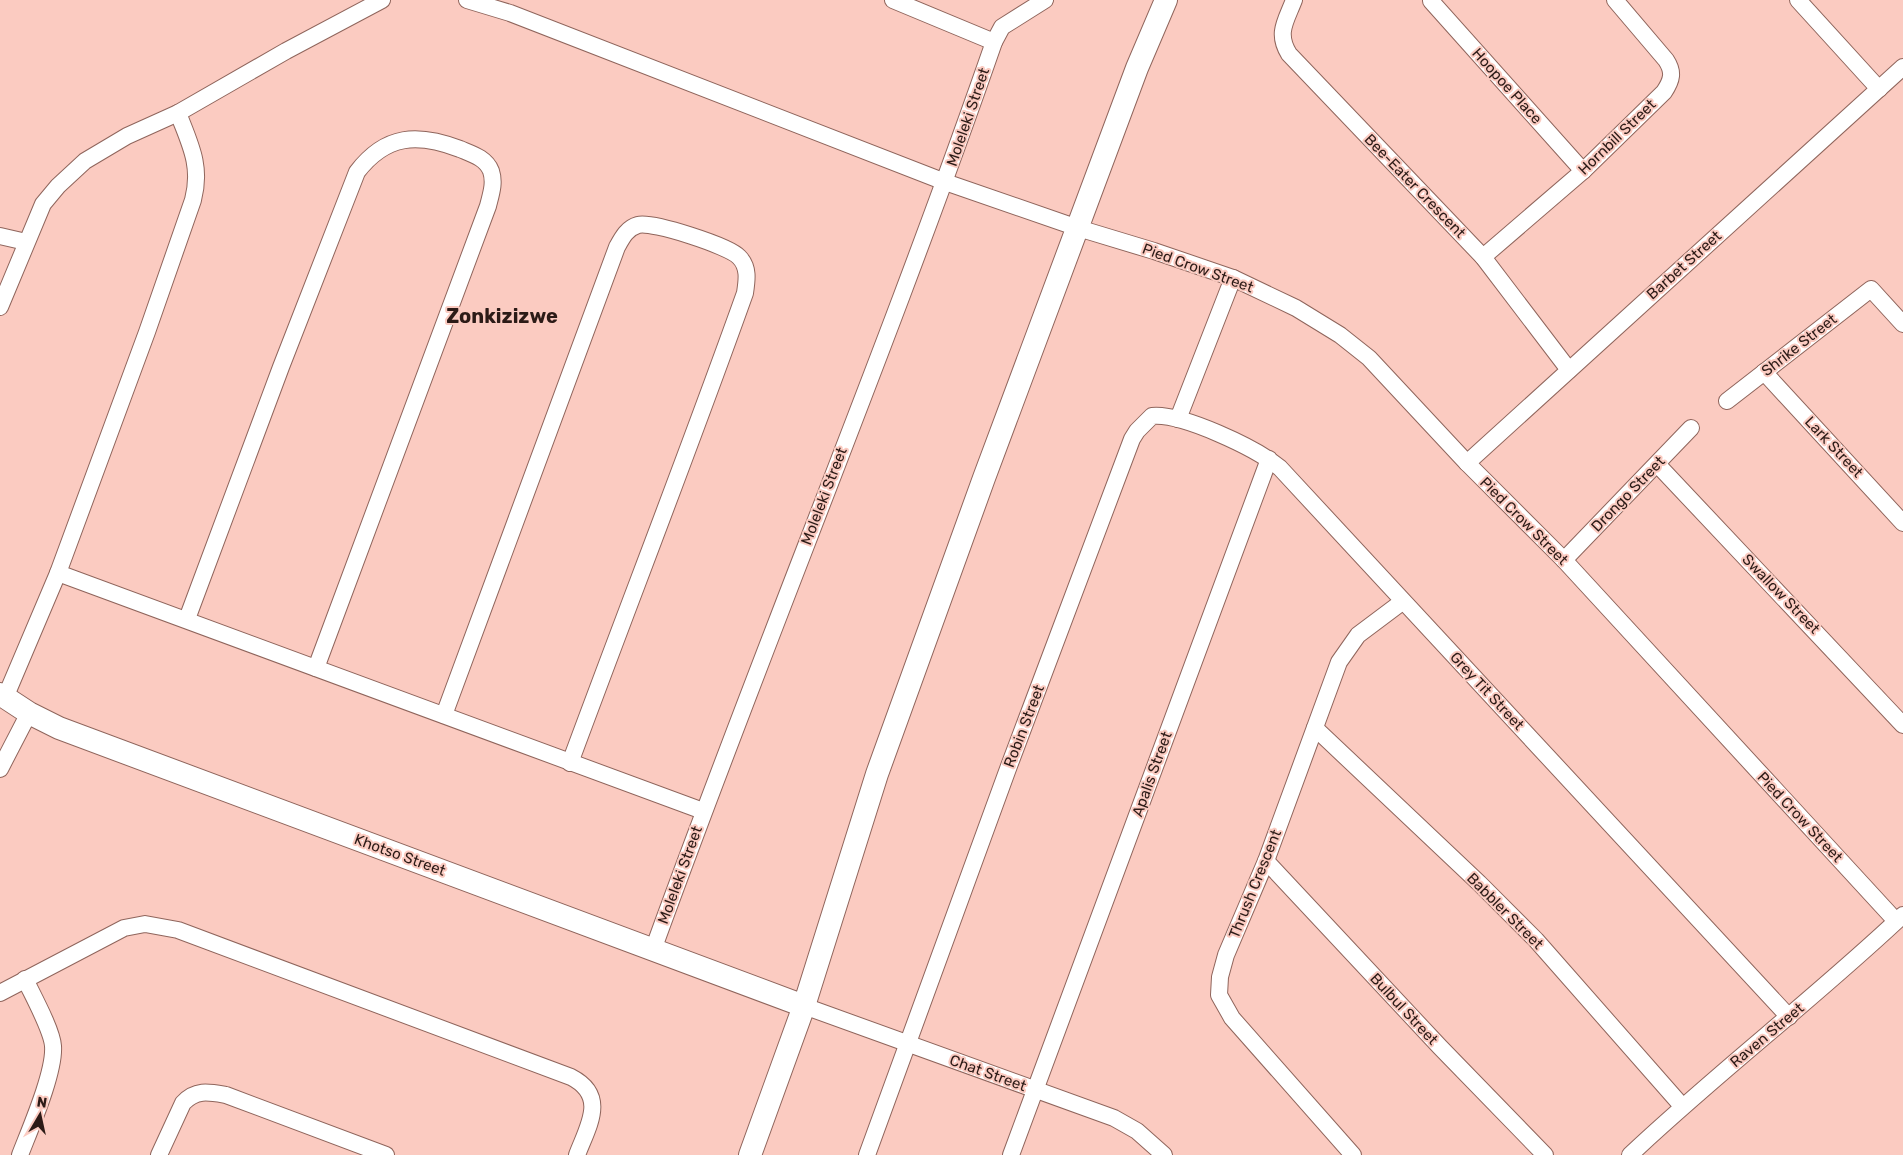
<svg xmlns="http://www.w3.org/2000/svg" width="1903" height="1155" font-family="Rubik,sans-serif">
  <rect width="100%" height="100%" fill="#fbcbc1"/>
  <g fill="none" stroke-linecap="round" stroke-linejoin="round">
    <defs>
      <g id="street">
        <path d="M467 0 510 13 945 182 1078 228 1154 251 1233 278 1296 308 1340 335 1369 358 1467 463 1564 560 1896 921"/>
        <path d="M893 0 994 42"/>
        <path d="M1294 0C1286 21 1276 33 1289 54L1483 257 1569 370"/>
        <path d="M1798 0 1879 89"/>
        <path d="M1431 1 1583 171"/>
        <path d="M0 236 26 242"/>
        <path d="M1483 257 1583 171 1664 92C1672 80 1674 72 1666 60L1615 0"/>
        <path d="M0 307 43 204 58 186 85 161 127 136 178 113 286 51 382 0"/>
        <path d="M1764 372 1903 523"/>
        <path d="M1727 401 1871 289 1903 324"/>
        <path d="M1178 419 1233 278"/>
        <path d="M1467 463 1903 67"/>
        <path d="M1657 464 1903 725"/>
        <path d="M1564 560 1691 428"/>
        <path d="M58 573 703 811"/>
        <path d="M187 619 281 367 357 172C386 134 418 133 460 149 472 154 486 158 491 171 495 183 491 194 488 206L316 668"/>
        <path d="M5 698 58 573 147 332 193 200C202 166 190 144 178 113"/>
        <path d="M444 715 617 247C622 238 627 228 638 225 652 221 729 246 739 257 749 267 747 280 745 293 689 450 628 606 570 763"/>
        <path d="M1315 728 1479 883 1536 940 1682 1106"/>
        <path d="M0 769 29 713"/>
        <path d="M1266 861 1440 1047 1545 1155"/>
        <path d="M653 950C763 646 888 347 994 42L1002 27 1045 0"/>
        <path d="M0 993 124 928 145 924 178 930 571 1077C608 1096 588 1126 577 1155"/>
        <path d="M804 1006 1114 1118 1137 1131 1164 1155"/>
        <path d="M20 1155C30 1129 55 1072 53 1046 52 1030 32 994 25 979"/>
        <path d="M159 1155 183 1103C196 1089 209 1092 226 1095L386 1155"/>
        <path d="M867 1155 1009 766 1132 439 1137 431 1152 416C1182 413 1256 448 1280 468L1789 1017"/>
        <path d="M1011 1155 1269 459"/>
        <path d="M1353 1155 1232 1018 1219 995 1220 977 1226 955 1266 861 1339 662 1358 635 1402 602"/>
        <path d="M1630 1155C1718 1072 1815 998 1903 915"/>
      </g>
      <g id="secondary">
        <path d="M0 694 29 713 59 728 804 1006"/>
        <path d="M750 1155 804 1006 877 774 984 478 1137 68 1166 0"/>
      </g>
    </defs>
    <use href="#street" stroke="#8f655c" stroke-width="18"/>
    <use href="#secondary" stroke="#8f655c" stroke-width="24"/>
    <use href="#street" stroke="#fff" stroke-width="16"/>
    <use href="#secondary" stroke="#fff" stroke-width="22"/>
  </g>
  <g text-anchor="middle" stroke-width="4" stroke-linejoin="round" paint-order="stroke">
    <g font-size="15" fill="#2c1b17" stroke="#fbcbc1">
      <text transform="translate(1507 86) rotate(48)" y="5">Hoopoe Place</text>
      <text transform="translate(968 117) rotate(-71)" y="5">Moleleki Street</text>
      <text transform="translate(1617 137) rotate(-44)" y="5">Hornbill Street</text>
      <text transform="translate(1415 186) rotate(46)" y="5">Bee-Eater Crescent</text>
      <text transform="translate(1684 265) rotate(-42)" y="5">Barbet Street</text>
      <text transform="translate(1198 268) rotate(20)" y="5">Pied Crow Street</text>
      <text transform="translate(1799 345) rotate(-38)" y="5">Shrike Street</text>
      <text transform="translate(1834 447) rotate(47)" y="5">Lark Street</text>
      <text transform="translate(1628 494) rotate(-46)" y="5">Drongo Street</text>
      <text transform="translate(824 496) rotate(-69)" y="5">Moleleki Street</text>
      <text transform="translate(1524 521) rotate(45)" y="5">Pied Crow Street</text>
      <text transform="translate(1781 594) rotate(46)" y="5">Swallow Street</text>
      <text transform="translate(1487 691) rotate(47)" y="5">Grey Tit Street</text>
      <text transform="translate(1024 726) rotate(-69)" y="5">Robin Street</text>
      <text transform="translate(1152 774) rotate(-70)" y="5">Apalis Street</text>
      <text transform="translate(1800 817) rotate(47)" y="5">Pied Crow Street</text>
      <text transform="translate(400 855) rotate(20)" y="5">Khotso Street</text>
      <text transform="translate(680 875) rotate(-70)" y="5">Moleleki Street</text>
      <text transform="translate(1255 884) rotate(-68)" y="5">Thrush Crescent</text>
      <text transform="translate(1505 911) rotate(45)" y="5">Babbler Street</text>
      <text transform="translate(1404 1009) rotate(47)" y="5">Bulbul Street</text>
      <text transform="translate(1767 1035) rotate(-40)" y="5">Raven Street</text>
      <text transform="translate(988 1073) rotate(20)" y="5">Chat Street</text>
    </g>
    <g font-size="20" font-weight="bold" fill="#2c1b17" stroke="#fbcbc1">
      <text x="502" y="323">Zonkizizwe</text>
    </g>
  </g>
  <g transform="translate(40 1115) rotate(9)" stroke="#fbcbc1" stroke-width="4" paint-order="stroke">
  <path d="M0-4L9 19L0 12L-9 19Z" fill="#2c1b17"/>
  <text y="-8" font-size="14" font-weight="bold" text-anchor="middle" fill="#2c1b17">N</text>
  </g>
</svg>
